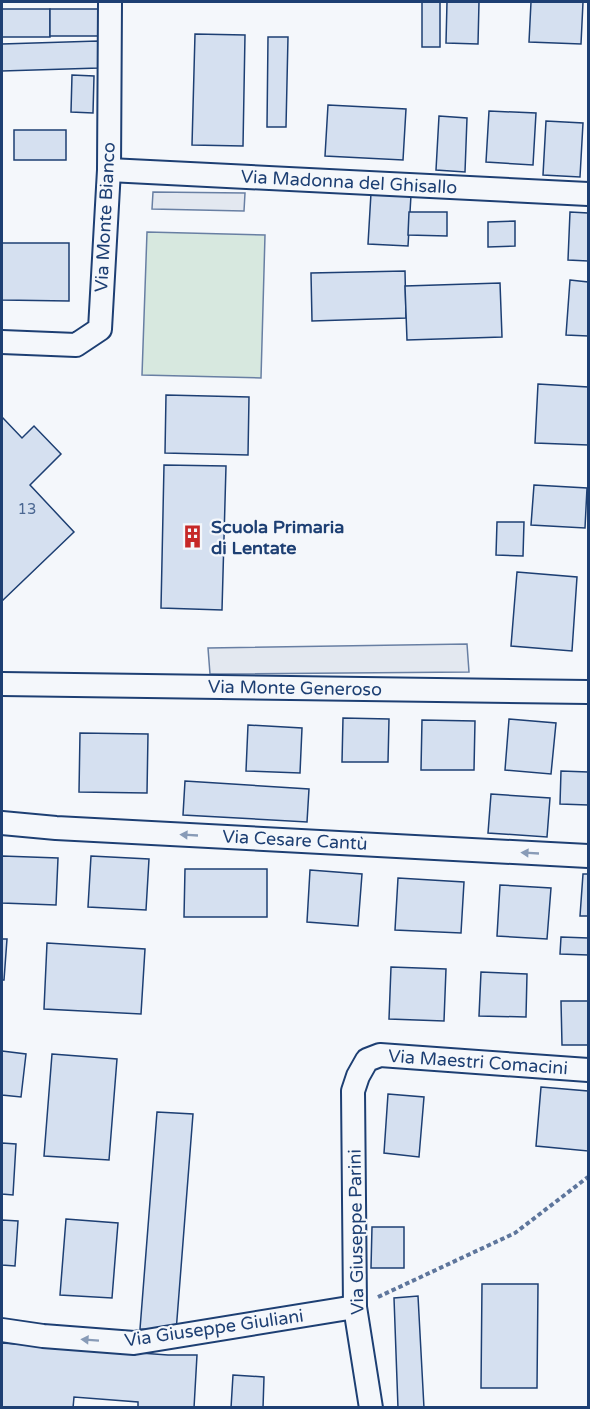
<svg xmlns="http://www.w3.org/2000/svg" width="590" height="1409" font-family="'Varela Round',sans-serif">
  <rect width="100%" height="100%" fill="#f4f7fb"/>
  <path fill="#d7e8df" stroke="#687fa3" stroke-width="1.5" d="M147 232 265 235 261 378 142 375Z"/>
  <g fill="#e3e8f0" stroke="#687fa3" stroke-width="1.5">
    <path d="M153 192 245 193 244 211 152 209Z"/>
    <path d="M467 644 469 672 210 674 208 648Z"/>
  </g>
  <g fill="#d5e0f0" stroke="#1d3f73" stroke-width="1.5">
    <rect x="422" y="2" width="18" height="45"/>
    <path d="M447 2H479L478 44 446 43Z"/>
    <path d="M531 2H583L581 44 529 42Z"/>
    <rect x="2" y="9" width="48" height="28"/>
    <rect x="50" y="9" width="50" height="27"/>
    <path d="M195 34 245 35 243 146 192 145Z"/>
    <path d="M268 37H288L286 127H267Z"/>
    <path d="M98 41 99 68 2 71V44Z"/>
    <path d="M72 75 94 76 93 113 71 112Z"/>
    <path d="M328 105 406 109 403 160 325 156Z"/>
    <path d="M489 111 536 113 533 165 486 162Z"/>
    <path d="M439 116 467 118 465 172 436 170Z"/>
    <path d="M546 121 583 123 580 177 543 175Z"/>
    <rect x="14" y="130" width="52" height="30"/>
    <path d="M371 193 411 195 408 246 368 244Z"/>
    <path d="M409 212H447V236L408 235Z"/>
    <path d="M570 212 588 213V261L568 260Z"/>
    <path d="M515 221V246L488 247V222Z"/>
    <path d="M2 243H69V301L2 300Z"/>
    <path d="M405 271 406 318 312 321 311 273Z"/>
    <path d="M570 280 588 282V336L566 335Z"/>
    <path d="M500 283 502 337 407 340 405 286Z"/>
    <path d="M538 384 588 387V445L535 443Z"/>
    <path d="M166 395 249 397 248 455 165 453Z"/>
    <path d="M2 417 22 438 34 426 61 454 30 485 74 532 2 601Z"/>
    <path d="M164 465 226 466 222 610 161 608Z"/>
    <path d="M534 485 587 488 585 528 531 525Z"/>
    <path d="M497 522H524L523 556 496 555Z"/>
    <path d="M517 572 577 577 572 651 511 646Z"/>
    <path d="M343 718 389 719 388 762H342Z"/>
    <path d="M509 719 556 723 551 774 505 770Z"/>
    <path d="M422 720 475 721 474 770H421Z"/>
    <path d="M248 725 302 728 300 773 246 771Z"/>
    <path d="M80 733 148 734 147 793 79 792Z"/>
    <path d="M561 771 588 772V805L560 804Z"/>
    <path d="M185 781 309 789 307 822 183 815Z"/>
    <path d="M491 794 550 798 547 837 488 833Z"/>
    <path d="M2 856 58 858 56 905 2 903Z"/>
    <path d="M91 856 149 859 146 910 88 907Z"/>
    <path d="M185 869H267V917H184Z"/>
    <path d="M310 870 362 874 358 926 307 922Z"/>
    <path d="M583 874H588V916H580Z"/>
    <path d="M398 878 464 882 461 933 395 930Z"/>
    <path d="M500 885 551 888 547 939 497 936Z"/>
    <path d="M561 937 588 938V955L560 954Z"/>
    <path d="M2 939H7L4 980H2Z"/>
    <path d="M47 943 145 949 141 1014 44 1009Z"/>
    <path d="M391 967 446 969 444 1021 389 1019Z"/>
    <path d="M481 972 527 974 526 1017 479 1016Z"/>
    <path d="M561 1001H588V1045H562Z"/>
    <path d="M2 1051 26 1054 21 1097 2 1095Z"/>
    <path d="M52 1054 117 1059 109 1160 44 1156Z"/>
    <path d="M541 1087 588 1091V1151L536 1146Z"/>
    <path d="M388 1094 424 1097 419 1157 384 1153Z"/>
    <path d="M157 1112 193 1114 176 1332 140 1329Z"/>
    <path d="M2 1143 16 1144 13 1195 2 1194Z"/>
    <path d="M66 1219 118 1223 112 1298 60 1295Z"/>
    <path d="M2 1220 18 1221 15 1266 2 1265Z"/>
    <path d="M372 1227H404V1268H371Z"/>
    <path d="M482 1284H538L537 1388H481Z"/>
    <path d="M418 1296 424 1408H398L394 1298Z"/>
    <path d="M2 1343 168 1355H197L194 1408H138V1402L74 1397 73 1408H2Z"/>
    <path d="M233 1375 264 1377 263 1408H231Z"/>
  </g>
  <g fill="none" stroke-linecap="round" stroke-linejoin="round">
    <defs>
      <g id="minor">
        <path d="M109 170 588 194"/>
        <path d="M2 342 76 345 100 329 109 170 110 2"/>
        <path d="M2 684 588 692"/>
        <path d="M2 823 56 828 588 856"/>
        <path d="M2 1330 43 1336 134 1343 355 1307"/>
        <path d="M371 1408 355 1307 353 1091 358 1076 367 1060 380 1055 588 1070"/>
      </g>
    </defs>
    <use href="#minor" stroke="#1d3f73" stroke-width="26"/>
    <path stroke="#5e769c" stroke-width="4" stroke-dasharray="4.5 3" stroke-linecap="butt" d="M378 1297 515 1233 588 1177"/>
    <use href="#minor" stroke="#f4f7fb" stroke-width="22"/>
  </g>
  <defs><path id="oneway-solid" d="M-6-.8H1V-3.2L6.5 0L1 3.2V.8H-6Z" transform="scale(1.5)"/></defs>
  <g fill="#889bb7">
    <use href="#oneway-solid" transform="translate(189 835) rotate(-177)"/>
    <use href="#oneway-solid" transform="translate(530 853) rotate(-177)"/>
    <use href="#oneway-solid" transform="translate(90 1340) rotate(-176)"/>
  </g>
  <defs>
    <symbol id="building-bare" viewBox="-9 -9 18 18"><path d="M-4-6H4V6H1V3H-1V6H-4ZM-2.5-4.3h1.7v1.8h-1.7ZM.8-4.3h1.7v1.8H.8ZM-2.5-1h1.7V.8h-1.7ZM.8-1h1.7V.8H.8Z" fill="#c62828" stroke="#f4f7fb" stroke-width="2.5" paint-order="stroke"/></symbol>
  </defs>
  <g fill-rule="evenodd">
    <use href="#building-bare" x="176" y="520" width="33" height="33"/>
  </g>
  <g text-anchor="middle" stroke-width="4.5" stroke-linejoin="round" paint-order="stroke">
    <g font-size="15" fill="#4b6792">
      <text x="27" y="514">13</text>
    </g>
    <g font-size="18" fill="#1d3f73" stroke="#f4f7fb">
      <text transform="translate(349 182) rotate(3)" y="6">Via Madonna del Ghisallo</text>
      <text transform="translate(105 217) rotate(-87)" y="6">Via Monte Bianco</text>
      <text transform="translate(295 688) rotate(1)" y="6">Via Monte Generoso</text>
      <text transform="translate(295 840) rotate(3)" y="6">Via Cesare Cantù</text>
      <text transform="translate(478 1062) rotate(4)" y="6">Via Maestri Comacini</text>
      <text transform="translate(356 1232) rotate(-91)" y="6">Via Giuseppe Parini</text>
      <text transform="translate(214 1328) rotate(-8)" y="6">Via Giuseppe Giuliani</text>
    </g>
    <g font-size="18" font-weight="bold" fill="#1d3f73" stroke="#f4f7fb" text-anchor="start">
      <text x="211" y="533">Scuola Primaria<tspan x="211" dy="21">di Lentate</tspan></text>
    </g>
  </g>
  <rect width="590" height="1409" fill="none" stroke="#1d3f73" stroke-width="6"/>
</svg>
